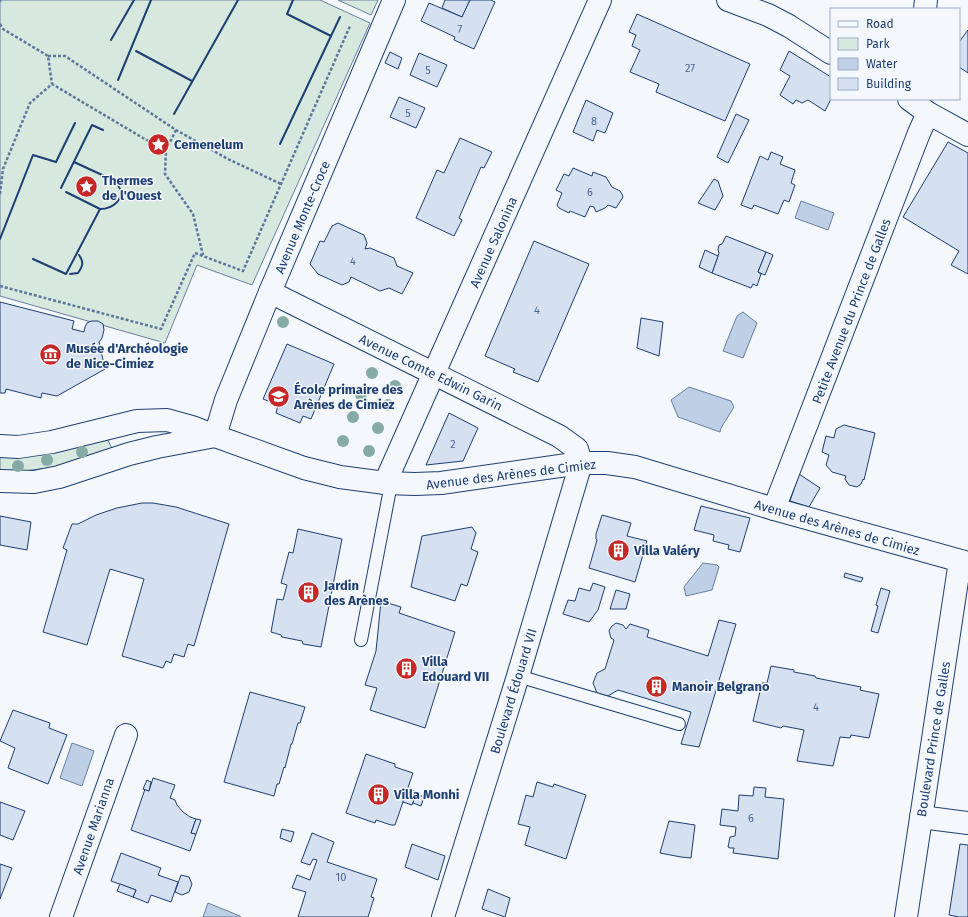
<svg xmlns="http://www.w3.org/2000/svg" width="968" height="917" font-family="'Fira Sans',sans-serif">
  <rect width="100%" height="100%" fill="#f4f7fb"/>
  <g fill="#d7e8df" stroke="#687fa3">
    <path d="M0 0H320L370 23 252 285 197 265 165 343 0 296Z"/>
    <path d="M338 0H378L371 15Z"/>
    <path d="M107 439 113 450 56 467 16 472 0 470V457L42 455Z"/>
  </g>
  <g fill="#bed0e5" stroke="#687fa3">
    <path d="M801 201 834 213 828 230 795 218Z"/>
    <path d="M743 312 757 323 743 358 723 351 737 316Z"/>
    <path d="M689 387 731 401 734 407 721 428 720 432 678 417 671 400Z"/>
    <path d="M703 563 717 565 719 567 712 590 686 596 684 587Z"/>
    <path d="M72 743 94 751 82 786 60 778Z"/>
    <path d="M208 903 240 916 241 917H203Z"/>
  </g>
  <g fill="#d5e0f0" stroke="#1d3f73">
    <path d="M445 0H470L462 17 442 8Z"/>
    <path d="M470 0H491L495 2 474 49 454 40 455 37 421 21 429 3 462 17Z"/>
    <path d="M637 14 750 64 725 121 656 92 659 84 630 72 640 50 632 46 636 35 629 32Z"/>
    <path d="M968 30V73L959 67V42Z"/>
    <path d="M789 51 831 77V99L825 111 808 100 802 103 796 100 793 104 780 95 790 76 780 70Z"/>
    <path d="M390 52 402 58 398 69 385 63Z"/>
    <path d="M419 53 447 65 437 87 410 75Z"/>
    <path d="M399 97 425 108 416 128 390 117Z"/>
    <path d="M586 100 613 113 605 133 597 130 593 141 573 132Z"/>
    <path d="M736 114 749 120 728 163 717 157Z"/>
    <path d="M460 138 492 152 484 168 481 167 459 218 462 220 454 236 416 218 437 170 444 173Z"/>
    <path d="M948 142 968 153V274L951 265 959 251 903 217Z"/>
    <path d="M771 152 783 157 780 164 795 170 791 183 795 185 789 202 784 200 778 214 754 205 752 209 741 205 760 156 768 160Z"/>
    <path d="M573 168 592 176 593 172 606 177 612 187 620 191 622 194 623 197 616 208 608 205 605 208 596 212 594 207 590 206 585 217 570 211 569 213 559 208 557 205 562 193 556 190 564 174 569 176Z"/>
    <path d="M714 179 718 181 723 196 715 210 698 203Z"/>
    <path d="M338 223 364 235 367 243 365 249 370 248 394 258 397 266 413 273 402 294 389 288 380 291 351 277 349 282 342 285 318 274 310 264 320 241 324 242 332 226Z"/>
    <path d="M726 236 766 252 758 272 761 274 757 286 753 284 751 288 712 273 719 253 718 250 719 245 722 244Z"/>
    <path d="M534 241 589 264 538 382 513 372 515 369 485 356Z"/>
    <path d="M705 250 718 256 712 273 699 267Z"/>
    <path d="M766 252 773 255 765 275 758 272Z"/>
    <path d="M0 302 74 321 72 329 84 332 85 327 87 323 91 321H98L103 324 104 330 102 338 99 342 105 369 57 396 42 393 41 398 6 389 5 393H0Z"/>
    <path d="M641 318 663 322 659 356 637 348Z"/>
    <path d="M287 344 334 364 311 419 303 416 300 423 276 413 278 405 263 399Z"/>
    <path d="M449 413 478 428 463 461 426 465Z"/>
    <path d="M844 425 875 433 864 480 863 479 861 484 857 487 849 485 845 479 846 476 832 472 826 465 829 455 822 452 826 436 834 438 836 429Z"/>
    <path d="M799 474 820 488 809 507 790 501Z"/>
    <path d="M142 503H153L176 507 229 524 194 646 188 644 184 657 174 654 171 663 166 661 163 668 122 656 144 579 110 569 87 645 43 632 67 550 63 548 72 524H78L96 515 117 508Z"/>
    <path d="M701 506 750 518 740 552 728 549 729 545 713 541 714 535 694 530Z"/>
    <path d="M602 515 631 523 627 536 647 541 635 582 589 568 597 540 596 539V534Z"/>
    <path d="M0 516 31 522 27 550 0 545Z"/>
    <path d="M472 527 476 533 471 549 478 552 467 586 461 584 455 601 411 587 422 536Z"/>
    <path d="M298 529 342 539 321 647 303 644 302 641 282 637 281 635 271 632 277 599 283 600 287 585 281 583 289 552 293 553Z"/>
    <path d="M845 573 863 578 861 582 844 577Z"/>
    <path d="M593 583 605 587 598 610 589 622 563 614 568 600 575 601 579 588 590 591Z"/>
    <path d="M881 588 890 591 878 633 871 631 878 606 876 605Z"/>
    <path d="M616 590 630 594 626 609H610Z"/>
    <path d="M381 601 401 607 399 613 455 632 425 728 370 710 377 688 365 685 376 651Z"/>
    <path d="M719 620 736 624 699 747 681 744 691 712 618 690 608 696 597 693 593 683 597 673 605 669 614 640 611 638 609 631 611 627 616 623 623 625 626 629 630 624 649 630 647 637 708 656Z"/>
    <path d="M771 666 794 670V672L815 676 816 678 861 687 860 690 879 694 869 738 851 735 850 738 840 737 833 766 797 761 804 730 783 726 781 728 753 721 762 683H767Z"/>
    <path d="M250 692 305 707 300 723H298L292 744H291L285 768 284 767 279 784H277L274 796 224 782Z"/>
    <path d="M13 710 50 723 49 728 67 735 48 784 8 768 15 748 0 741Z"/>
    <path d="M366 754 395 764V767L413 773 395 825H391L376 820 375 823 346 813Z"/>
    <path d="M153 778 175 785 170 798 175 800 177 805 183 812 190 817 196 819 191 833 196 834 190 851 131 830 145 789 149 791Z"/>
    <path d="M147 780 151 782 149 791 143 789Z"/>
    <path d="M537 782 553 787 554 784 586 795 566 859 525 845 530 827 518 824 526 795 533 797Z"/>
    <path d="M754 787 766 788 765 797 784 799 778 859 733 853 734 848H730L728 847 730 837 735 836 736 827 720 825 722 809 738 811 739 795 753 796Z"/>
    <path d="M407 789 417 792 412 805 403 802Z"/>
    <path d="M416 794 424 797 421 806 413 803Z"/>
    <path d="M0 802 25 811 13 840 0 835Z"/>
    <path d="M196 819 201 820 196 834 191 833Z"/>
    <path d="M669 821 695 825 691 858 681 857 660 853Z"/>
    <path d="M282 829 294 832 291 842 280 838Z"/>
    <path d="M312 833 334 842 327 862 377 879 371 897 374 898 368 917H298L306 892 292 888 297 875 310 880 317 860 313 859 310 865 301 862Z"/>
    <path d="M412 844 445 856 438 880 405 867Z"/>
    <path d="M960 844 968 845V917H959L949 915Z"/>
    <path d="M121 853 161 868 158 875 178 882 171 902 151 895 148 903 133 897 136 890 111 881Z"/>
    <path d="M0 864 12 868 0 899Z"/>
    <path d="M181 875 189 877 192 884 189 892 182 895 175 892Z"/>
    <path d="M120 884 136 890 133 897 117 891Z"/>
    <path d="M488 889 510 898 505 917 482 909Z"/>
  </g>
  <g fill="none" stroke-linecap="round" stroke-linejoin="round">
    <defs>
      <g id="service">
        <path d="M361 640 391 484"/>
        <path d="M518 676 679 724"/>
      </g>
      <g id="minor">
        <path d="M728 0 768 15 789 26 831 53"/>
        <path d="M925 9 926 0"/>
        <path d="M909 99 928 113 968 135"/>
        <path d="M270 292 559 436 577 449 581 463 518 676 443 917"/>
        <path d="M215 436 226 400 270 292 394 0"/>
        <path d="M385 483 600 0"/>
        <path d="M774 509 919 133 928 113"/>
        <path d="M921 817 968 823"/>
        <path d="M61 917 126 735"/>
        <path d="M906 917 960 561"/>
      </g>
      <g id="tertiary">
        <path d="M0 446 18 447 52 442 137 421 167 420 192 427 215 436 304 468 340 477 385 483 415 484 441 483 581 463H607L635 467 774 509 968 563"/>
        <path d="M0 481 34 482 59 477 129 454 157 447 215 436"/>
      </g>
    </defs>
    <use href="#service" stroke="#1d3f73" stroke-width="14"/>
    <use href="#minor" stroke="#1d3f73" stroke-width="24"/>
    <use href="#tertiary" stroke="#1d3f73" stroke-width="24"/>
    <g stroke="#5e769c" stroke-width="2.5" stroke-dasharray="3 2" stroke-linecap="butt">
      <path d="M0 1 1 0"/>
      <path d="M0 24 3 29 48 56 52 84"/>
      <path d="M48 56H65L176 130 228 159 281 184"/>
      <path d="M176 130 166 150 165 174 193 214 203 255"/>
      <path d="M0 194 3 169 30 103 52 84 143 138 166 150"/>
      <path d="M0 286 161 329 195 253 243 271 350 26"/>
    </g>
    <use href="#service" stroke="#f4f7fb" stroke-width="12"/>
    <use href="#minor" stroke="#f4f7fb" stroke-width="22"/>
    <use href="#tertiary" stroke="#f4f7fb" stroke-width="22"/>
    <g stroke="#1d3f73" stroke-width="2">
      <path d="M293 0 287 14 331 36 340 17"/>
      <path d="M111 40 134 0"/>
      <path d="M136 51 192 81"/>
      <path d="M118 80 151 0"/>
      <path d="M174 114 238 0"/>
      <path d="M280 144 331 36"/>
      <path d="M74 162 113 180C115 182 117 183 118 185 127 198 113 209 100 209"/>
      <path d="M61 188 92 125 103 130"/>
      <path d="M0 239 33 155 56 162 75 123"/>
      <path d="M33 259 66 274 100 209 66 192"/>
      <path d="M70 274 78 273C83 266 84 262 79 255"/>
    </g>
  </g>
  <g fill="#86aba6">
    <circle cx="283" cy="322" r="6"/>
    <circle cx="372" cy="373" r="6"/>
    <circle cx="395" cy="386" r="6"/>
    <circle cx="361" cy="395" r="6"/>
    <circle cx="388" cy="405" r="6"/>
    <circle cx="353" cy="417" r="6"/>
    <circle cx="378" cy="428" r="6"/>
    <circle cx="343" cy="441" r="6"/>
    <circle cx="369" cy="451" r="6"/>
    <circle cx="82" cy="452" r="6"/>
    <circle cx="47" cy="460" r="6"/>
    <circle cx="18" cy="466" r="6"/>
  </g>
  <defs>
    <symbol id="sight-disc" viewBox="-11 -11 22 22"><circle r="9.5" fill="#c62828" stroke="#f4f7fb"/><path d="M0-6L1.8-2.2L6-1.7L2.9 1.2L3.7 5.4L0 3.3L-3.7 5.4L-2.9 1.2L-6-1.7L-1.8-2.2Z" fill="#fff"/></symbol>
    <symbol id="museum-disc" viewBox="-11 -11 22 22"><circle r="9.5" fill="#c62828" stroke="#f4f7fb"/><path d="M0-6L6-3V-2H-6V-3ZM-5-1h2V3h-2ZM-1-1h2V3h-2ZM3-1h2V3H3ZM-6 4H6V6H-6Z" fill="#fff"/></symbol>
    <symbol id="school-disc" viewBox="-11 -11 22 22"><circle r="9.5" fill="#c62828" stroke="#f4f7fb"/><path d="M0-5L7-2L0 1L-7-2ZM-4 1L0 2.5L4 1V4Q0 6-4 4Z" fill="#fff"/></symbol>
    <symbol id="building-disc" viewBox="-11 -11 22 22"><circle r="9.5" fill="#c62828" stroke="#f4f7fb"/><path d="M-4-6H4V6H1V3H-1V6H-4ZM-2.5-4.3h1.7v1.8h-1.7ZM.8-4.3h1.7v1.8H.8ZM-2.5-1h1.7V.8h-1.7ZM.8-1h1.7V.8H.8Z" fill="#fff"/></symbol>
  </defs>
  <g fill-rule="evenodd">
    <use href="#sight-disc" x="146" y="132" width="25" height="25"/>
    <use href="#sight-disc" x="74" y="174" width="25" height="25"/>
    <use href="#museum-disc" x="38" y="342" width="25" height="25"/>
    <use href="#school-disc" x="266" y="384" width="25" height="25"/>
    <use href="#building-disc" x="606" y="538" width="25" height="25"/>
    <use href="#building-disc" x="296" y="580" width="25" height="25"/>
    <use href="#building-disc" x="394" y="656" width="25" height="25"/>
    <use href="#building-disc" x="644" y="674" width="25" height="25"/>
    <use href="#building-disc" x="366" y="782" width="25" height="25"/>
  </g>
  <g text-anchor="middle" stroke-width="3" stroke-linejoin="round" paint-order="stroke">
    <g font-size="11" fill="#4b6792">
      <text x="460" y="33">7</text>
      <text x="690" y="72">27</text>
      <text x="428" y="74">5</text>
      <text x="408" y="117">5</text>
      <text x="594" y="125">8</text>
      <text x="590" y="196">6</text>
      <text x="353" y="265">4</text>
      <text x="537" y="314">4</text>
      <text x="453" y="448">2</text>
      <text x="816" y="711">4</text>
      <text x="751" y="822">6</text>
      <text x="341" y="881">10</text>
    </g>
    <g font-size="13" font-weight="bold" fill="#1d3f73" stroke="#f4f7fb" text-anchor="start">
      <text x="174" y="149">Cemenelum</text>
      <text x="102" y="185">Thermes<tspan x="102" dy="15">de l'Ouest</tspan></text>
      <text x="66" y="353">Musée d'Archéologie<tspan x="66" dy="15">de Nice-Cimiez</tspan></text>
      <text x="294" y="394">École primaire des<tspan x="294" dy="15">Arènes de Cimiez</tspan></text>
      <text x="634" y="555">Villa Valéry</text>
      <text x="324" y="590">Jardin<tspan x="324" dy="15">des Arènes</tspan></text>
      <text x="422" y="666">Villa<tspan x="422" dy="15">Edouard VII</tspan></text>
      <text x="672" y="691">Manoir Belgrano</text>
      <text x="394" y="799">Villa Monhi</text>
    </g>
    <g font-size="13" fill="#1d3f73" stroke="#f4f7fb">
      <text transform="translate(302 217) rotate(-67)" y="5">Avenue Monte-Croce</text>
      <text transform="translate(493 242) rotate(-66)" y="5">Avenue Salonina</text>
      <text transform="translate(851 311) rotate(-69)" y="5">Petite Avenue du Prince de Galles</text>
      <text transform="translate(431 372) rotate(26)" y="5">Avenue Comte Edwin Garin</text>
      <text transform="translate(511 474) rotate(-7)" y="5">Avenue des Arènes de Cimiez</text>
      <text transform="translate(837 527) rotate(16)" y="5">Avenue des Arènes de Cimiez</text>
      <text transform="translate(513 691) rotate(-73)" y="5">Boulevard Édouard VII</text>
      <text transform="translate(933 739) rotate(-81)" y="5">Boulevard Prince de Galles</text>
      <text transform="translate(93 826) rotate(-71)" y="5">Avenue Marianna</text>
    </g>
  </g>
  <rect x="830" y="8" width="130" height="92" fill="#f4f7fb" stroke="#9eadc5"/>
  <rect x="838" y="21" width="20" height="6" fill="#f4f7fb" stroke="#9eadc5"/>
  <text x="866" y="28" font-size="12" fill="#1d3f73">Road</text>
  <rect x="838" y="38" width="20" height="12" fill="#d7e8df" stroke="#9eadc5"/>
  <text x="866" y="48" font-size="12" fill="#1d3f73">Park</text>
  <rect x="838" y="58" width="20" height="12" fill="#bed0e5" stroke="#9eadc5"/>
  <text x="866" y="68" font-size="12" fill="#1d3f73">Water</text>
  <rect x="838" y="78" width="20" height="12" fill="#d5e0f0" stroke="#9eadc5"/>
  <text x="866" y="88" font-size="12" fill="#1d3f73">Building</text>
</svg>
